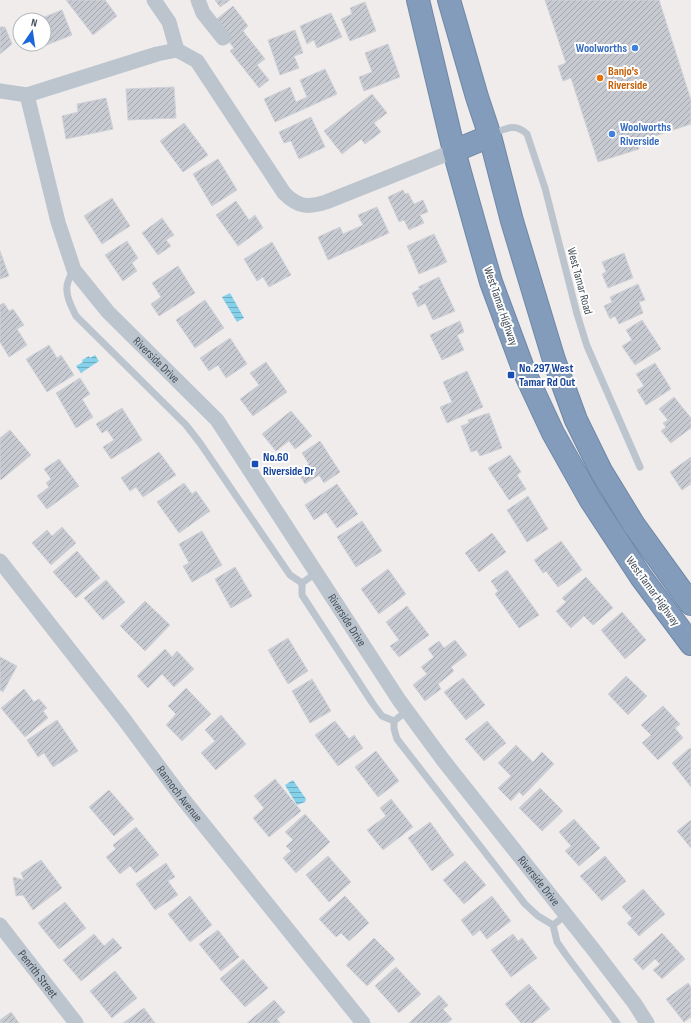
<svg xmlns="http://www.w3.org/2000/svg" width="691" height="1023" font-family="'Sofia Sans Condensed',sans-serif">
  <defs>
    <pattern id="water-rules" width="6" height="5" patternUnits="userSpaceOnUse"><rect width="6" height="5" fill="#86d1ea"/><path d="M0 2.5h6" fill="none" stroke="#6facc1"/></pattern>
    <pattern id="building-hatch" width="6" height="6" patternUnits="userSpaceOnUse"><rect width="6" height="6" fill="#c8cad2"/><path d="M-1 1l2-2M0 6l6-6M5 7l2-2" fill="none" stroke="#a4a6ad"/></pattern>
  </defs>
  <rect width="100%" height="100%" fill="#efeceb"/>
  <g fill="url(#water-rules)">
    <path d="M230 293 244 318 237 322 222 297Z"/>
    <path d="M95 355 99 361 81 373 76 366 83 362 82 360 89 356 90 358Z"/>
    <path d="M293 780 306 799 305 802 297 805 285 785Z"/>
  </g>
  <g fill="url(#building-hatch)" stroke="#d0d2d8">
    <path d="M66 0H105L117 16 93 35Z"/>
    <path d="M215 0H230L220 7Z"/>
    <path d="M545 0H659L691 100V124L637 142 639 149 598 162 571 78 563 81 558 66 566 63Z"/>
    <path d="M365 2 376 31 350 41 341 19 352 14 350 8Z"/>
    <path d="M233 6 248 26 243 31 265 59 257 65 269 80 259 88 230 51 234 48 213 22Z"/>
    <path d="M62 10 72 35 39 48 37 44H44V20H37Z"/>
    <path d="M331 13 342 37 317 48 314 40 307 44 300 26Z"/>
    <path d="M0 27H5L12 44 0 54Z"/>
    <path d="M295 30 303 53 294 56 299 68 280 75 268 40Z"/>
    <path d="M388 44 400 77 364 91 359 77 372 72 365 53Z"/>
    <path d="M325 69 337 94 275 122 264 99 290 87 296 102 307 97 300 80Z"/>
    <path d="M174 87 176 118 128 120 126 89Z"/>
    <path d="M372 94 387 113 374 123 381 132 365 144 361 139 342 154 324 131Z"/>
    <path d="M106 98 113 129 66 139 62 116 78 112 77 104Z"/>
    <path d="M311 117 325 147 299 159 291 141 284 143 279 132Z"/>
    <path d="M184 123 208 155 183 172 160 141Z"/>
    <path d="M218 159 237 190 212 206 193 174Z"/>
    <path d="M403 190 405 194 408 193 414 204 423 200 428 212 420 215 424 223 409 230 404 220 399 222 388 197Z"/>
    <path d="M112 198 130 226 102 244 84 216Z"/>
    <path d="M236 201 249 220 255 215 263 228 238 246 216 215Z"/>
    <path d="M377 207 389 233 328 260 318 237 340 227 343 234 363 225 358 215Z"/>
    <path d="M162 218 174 235 166 240 171 246 158 255 142 233Z"/>
    <path d="M434 234 447 262 419 274 407 246Z"/>
    <path d="M127 241 138 258 132 263 137 271 123 281 105 255Z"/>
    <path d="M272 242 291 275 269 287 263 277 257 281 244 259Z"/>
    <path d="M0 251 9 276 0 279Z"/>
    <path d="M624 253 633 278 608 288 602 274 606 272 602 262Z"/>
    <path d="M178 266 195 293 159 316 151 304 161 297 152 283Z"/>
    <path d="M439 277 455 311 433 320 425 303 418 307 412 293 420 289 418 287Z"/>
    <path d="M638 284 645 300 639 302 643 313 619 324 615 316 610 319 604 306 612 302 610 297Z"/>
    <path d="M205 300 224 328 195 348 176 320Z"/>
    <path d="M4 303 9 311 13 309 24 325 17 329 27 345 9 357 0 342V305Z"/>
    <path d="M642 320 661 349 635 365 622 346 632 340 626 330Z"/>
    <path d="M460 321 464 332 457 335 464 350 442 360 430 335Z"/>
    <path d="M230 338 247 364 226 378 218 365 209 371 200 358Z"/>
    <path d="M49 345 57 358 61 355 74 375 47 392 26 359Z"/>
    <path d="M266 362 287 392 253 416 240 399 259 385 250 373Z"/>
    <path d="M655 363 671 389 646 405 637 390 644 386 636 374Z"/>
    <path d="M467 371 483 407 447 423 440 407 452 402 443 382Z"/>
    <path d="M80 378 90 394 82 399 93 417 76 428 56 393Z"/>
    <path d="M674 397 691 418V428L671 443 661 431 666 427 663 423 668 420 659 409Z"/>
    <path d="M122 408 142 440 111 459 103 447 114 440 107 430 102 433 96 424Z"/>
    <path d="M291 411 312 436 295 449 289 441 276 451 262 434Z"/>
    <path d="M489 413 502 448 480 456 477 450 471 452 461 426 469 423 468 420Z"/>
    <path d="M10 430 31 455 1 480 0 479V438Z"/>
    <path d="M320 441 340 472 324 483 319 475 305 484 297 471 309 464 302 453Z"/>
    <path d="M159 452 176 475 143 497 136 487 130 491 121 478Z"/>
    <path d="M510 455 521 472 517 475 526 489 509 500 488 468Z"/>
    <path d="M691 457V484L682 490 670 472Z"/>
    <path d="M59 459 79 486 47 509 37 496 49 487 46 483 51 479 44 469Z"/>
    <path d="M184 483 192 494 196 491 210 511 179 533 157 502Z"/>
    <path d="M337 484 358 514 337 528 326 512 314 520 305 505Z"/>
    <path d="M528 496 548 529 527 542 507 510Z"/>
    <path d="M362 521 382 551 356 567 337 537Z"/>
    <path d="M62 527 76 543 51 565 32 543 47 530 52 536Z"/>
    <path d="M202 531 222 565 192 582 183 566 189 563 179 544Z"/>
    <path d="M492 533 506 552 479 572 465 553Z"/>
    <path d="M561 541 582 570 558 587 546 571 543 573 534 560Z"/>
    <path d="M77 551 100 578 76 598 53 572Z"/>
    <path d="M235 567 252 596 231 608 215 579Z"/>
    <path d="M388 569 406 594 379 614 361 589Z"/>
    <path d="M507 570 539 615 519 628 495 594 498 591 491 581Z"/>
    <path d="M586 577 613 608 593 625 584 616 571 628 556 611 566 602 562 598Z"/>
    <path d="M106 580 125 602 103 620 84 598Z"/>
    <path d="M145 601 170 625 145 651 120 626Z"/>
    <path d="M407 606 429 635 399 657 390 646 399 640 386 622Z"/>
    <path d="M622 612 646 640 625 659 601 630Z"/>
    <path d="M288 638 308 671 288 684 268 650Z"/>
    <path d="M455 640 467 655 451 667 454 671 438 684 441 689 425 701 413 685 427 674 421 667 434 657 428 649 439 641 444 648Z"/>
    <path d="M165 649 172 657 177 651 194 669 174 687 162 674 148 688 137 676Z"/>
    <path d="M0 657 17 666 3 692 0 690Z"/>
    <path d="M626 676 647 696 628 715 608 694Z"/>
    <path d="M463 678 485 705 466 720 444 692Z"/>
    <path d="M312 679 331 711 310 723 292 691Z"/>
    <path d="M186 688 211 714 182 741 166 725 176 714 168 706Z"/>
    <path d="M24 689 34 702 39 699 47 708 43 711 48 718 25 737 1 708Z"/>
    <path d="M663 706 680 724 675 728 683 738 658 760 642 743 651 735 641 725Z"/>
    <path d="M221 715 246 744 216 770 201 753 215 741 205 730Z"/>
    <path d="M57 720 78 751 53 767 44 753 38 757 27 740Z"/>
    <path d="M335 721 349 739 354 735 363 748 338 766 315 735Z"/>
    <path d="M487 721 506 743 484 761 465 739Z"/>
    <path d="M516 745 533 762 542 752 554 764 523 796 519 792 511 801 498 788 511 776 498 763Z"/>
    <path d="M690 748 691 749V787L672 763Z"/>
    <path d="M376 751 399 781 378 797 355 767Z"/>
    <path d="M275 779 301 811 269 837 253 818 264 808 254 796Z"/>
    <path d="M540 788 563 811 542 831 519 808Z"/>
    <path d="M109 790 134 819 114 836 89 807Z"/>
    <path d="M391 799 413 827 383 850 367 830 386 816 380 808Z"/>
    <path d="M305 814 330 842 296 873 283 858 291 851 286 846 293 840 285 832Z"/>
    <path d="M574 819 600 848 579 866 565 851 571 846 559 832Z"/>
    <path d="M691 820V848L677 831Z"/>
    <path d="M430 822 454 855 432 871 408 838Z"/>
    <path d="M136 827 159 855 136 873 130 866 120 874 106 857 116 849 113 845Z"/>
    <path d="M328 856 351 882 329 902 306 875Z"/>
    <path d="M605 856 626 881 602 901 580 876Z"/>
    <path d="M41 860 62 888 33 910 23 895 16 896 13 877 24 880 21 873Z"/>
    <path d="M465 861 486 885 464 904 443 880Z"/>
    <path d="M166 863 175 877 168 881 178 895 155 910 136 884Z"/>
    <path d="M643 889 665 914 639 936 627 923 632 918 622 907Z"/>
    <path d="M190 896 212 925 190 942 168 914Z"/>
    <path d="M345 896 369 923 349 941 341 933 336 937 319 919Z"/>
    <path d="M492 896 511 921 487 939 480 930 473 936 461 920Z"/>
    <path d="M65 902 86 928 59 949 38 923Z"/>
    <path d="M218 930 239 957 221 971 199 944Z"/>
    <path d="M662 933 685 959 662 979 653 970 660 964 655 959 643 970 633 959Z"/>
    <path d="M94 934 104 946 113 938 122 948 81 981 63 960Z"/>
    <path d="M513 934 518 941 522 938 537 958 511 977 491 950Z"/>
    <path d="M374 938 395 959 367 986 346 965Z"/>
    <path d="M243 959 268 988 245 1007 220 979Z"/>
    <path d="M396 967 421 994 399 1013 375 986Z"/>
    <path d="M115 971 137 998 112 1018 90 991Z"/>
    <path d="M688 983 691 987V1017L684 1022 666 999Z"/>
    <path d="M529 984 550 1009 533 1023H521L505 1004Z"/>
    <path d="M439 995 448 1005 443 1009 452 1019 447 1023H409Z"/>
    <path d="M274 1000 285 1012 277 1019 280 1023H247Z"/>
    <path d="M144 1008 155 1023H123Z"/>
    <path d="M11 1012 19 1023H0V1020Z"/>
  </g>
  <g fill="none" stroke-linecap="round" stroke-linejoin="round">
    <defs>
      <g id="highway">
        <path d="M418 0 454 151 477 233 491 282 524 371 553 433 590 499 641 577 691 644"/>
        <path d="M449 0 477 97 490 136 512 221 554 360 576 420 601 471 634 525 691 604"/>
        <path d="M454 151 490 136"/>
      </g>
    </defs>
    <use href="#highway" stroke="#6f87a6" stroke-width="24"/>
    <g stroke="#bcc5ce" stroke-width="7">
      <path d="M491 135C504 129 515 122 527 134L545 188 577 314 587 346 640 467"/>
      <path d="M74 270C72 273 69 278 68 282 64 293 71 306 76 316L186 425 200 443 290 575 302 583"/>
      <path d="M316 573 302 583V595L373 704 382 716 394 721"/>
      <path d="M407 711 394 721V729L397 739 525 904 538 916 553 925"/>
      <path d="M566 915 553 925 557 942 566 955 617 1023"/>
    </g>
    <g stroke="#bcc5ce" stroke-width="15">
      <path d="M154 0 169 22 177 50"/>
      <path d="M198 0 203 13 223 38"/>
      <path d="M0 91 27 95"/>
      <path id="s1" d="M454 151 326 202C308 208 298 207 284 193L197 61 177 50 157 54 27 95 58 222 74 270 108 312 217 420 399 700 443 760 593 949 635 1004 647 1023"/>
      <path id="s2" d="M0 561 123 718 183 799 363 1023"/>
      <path id="s3" d="M0 925 76 1023"/>
    </g>
    <use href="#highway" stroke="#839cbb" stroke-width="22"/>
  </g>
  <g fill="#3f7fe0" stroke="#fff" stroke-width="1.5">
    <circle cx="635" cy="48" r="4"/>
    <circle cx="612" cy="134" r="4"/>
  </g>
  <circle fill="#e8710a" stroke="#fff" stroke-width="1.5" cx="600" cy="78" r="4"/>
  <g fill="#1a4fb4" stroke="#fff" stroke-width="1.5">
    <rect x="507" y="371" width="8" height="8" rx="2"/>
    <rect x="251" y="460" width="8" height="8" rx="2"/>
  </g>
  <g text-anchor="middle" stroke-width="4" stroke-linejoin="round" paint-order="stroke">
    <g font-size="12" font-weight="bold" fill="#366cbe" stroke="#fff" text-anchor="end">
      <text x="627" y="52">Woolworths</text>
      <text x="620" y="131" text-anchor="start">Woolworths<tspan x="620" dy="14">Riverside</tspan></text>
    </g>
    <g font-size="12" font-weight="bold" fill="#c56008" stroke="#fff" text-anchor="start">
      <text x="608" y="75">Banjo's<tspan x="608" dy="14">Riverside</tspan></text>
    </g>
    <g font-size="12" fill="#444e59" stroke="#fff">
      <text transform="translate(580 281) rotate(75)" y="4">West Tamar Road</text>
      <text transform="translate(501 306) rotate(71)" y="4">West Tamar Highway</text>
      <text dy="4" stroke="none"><textPath href="#s1" startOffset="825">Riverside Drive</textPath></text>
      <text transform="translate(653 591) rotate(54)" y="4">West Tamar Highway</text>
      <text dy="4" stroke="none"><textPath href="#s1" startOffset="1149">Riverside Drive</textPath></text>
      <text dy="4" stroke="none"><textPath href="#s2" startOffset="294">Rannoch Avenue</textPath></text>
      <text dy="4" stroke="none"><textPath href="#s1" startOffset="1473">Riverside Drive</textPath></text>
      <text dy="4" stroke="none"><textPath href="#s3" startOffset="62">Penrith Street</textPath></text>
    </g>
    <g font-size="12" font-weight="bold" fill="#164399" stroke="#fff" text-anchor="start">
      <text x="519" y="372">No.297 West<tspan x="519" dy="14">Tamar Rd Out</tspan></text>
      <text x="263" y="461">No.60<tspan x="263" dy="14">Riverside Dr</tspan></text>
    </g>
  </g>
  <g transform="translate(32 32) rotate(13)"><circle r="19" fill="#ffffff" stroke="#b4b8bd"/>
  <path d="M0-3L7 15L0 10L-7 15Z" fill="#1b66d9"/>
  <text y="-6" font-size="11" font-weight="bold" text-anchor="middle" fill="#444e59">N</text>
  </g>
</svg>
